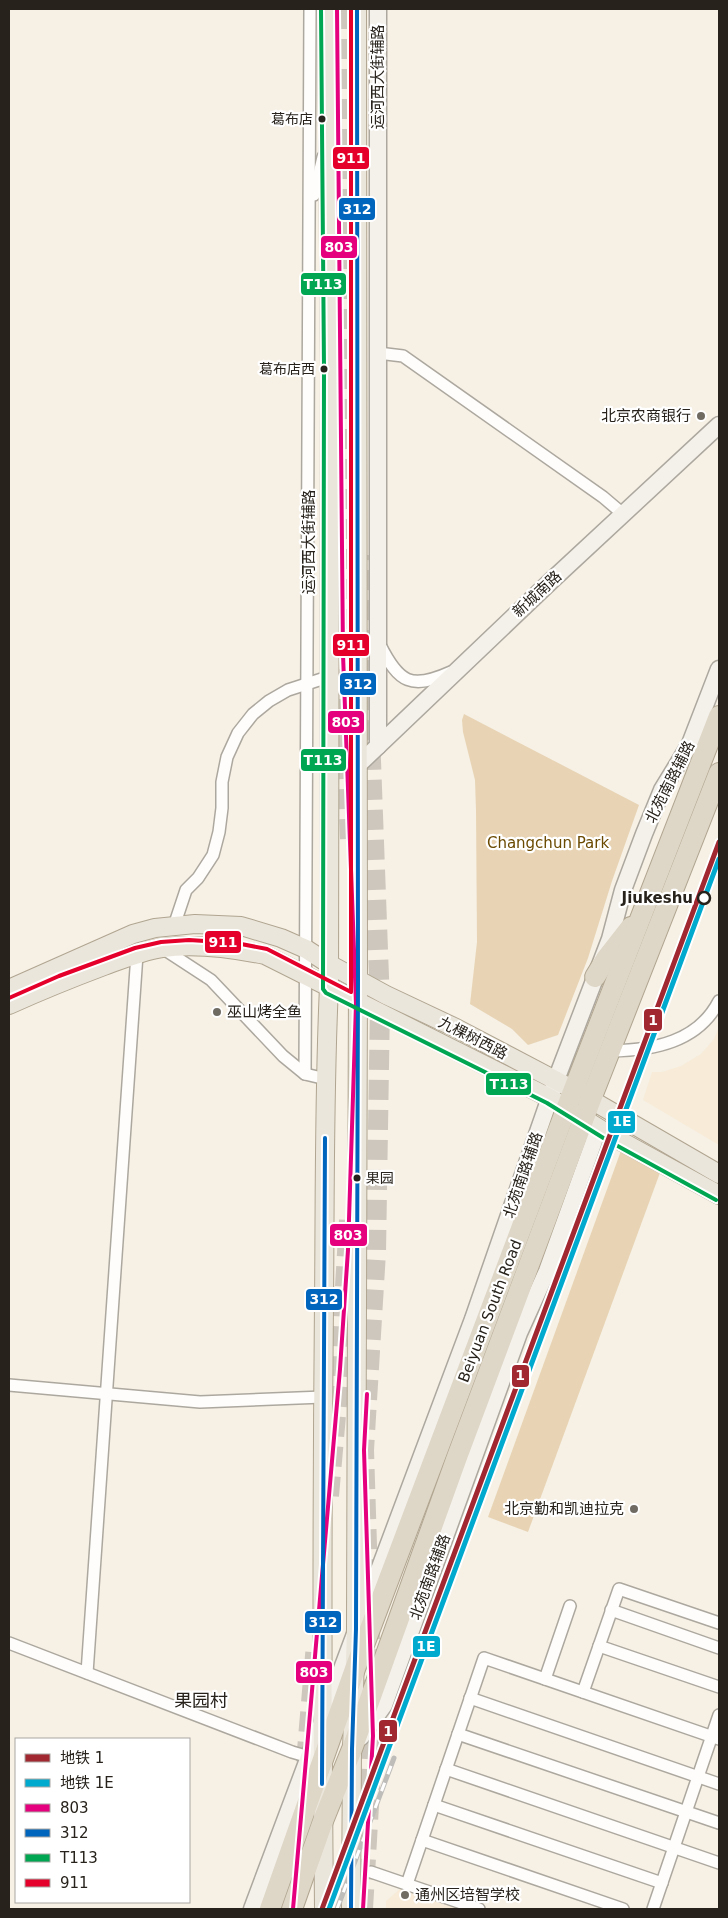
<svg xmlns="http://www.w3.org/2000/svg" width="728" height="1918" font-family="'DejaVu Sans','Noto Sans SC',sans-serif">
  <rect width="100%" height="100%" fill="#f6f0e5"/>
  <g fill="#f8ecd8">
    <path d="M719 1027V1145L643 1100 652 1072H662L681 1066 701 1054 714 1039Z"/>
    <path d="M400 1889 458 1909H386V1901Z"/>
  </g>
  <g fill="#e8d4b4">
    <path d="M464 714 639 805 612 881 588 958 558 1035 528 1045 512 1029 470 1004 477 942 476 810 475 780 463 732 462 720Z"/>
    <path d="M622 1148 661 1170 528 1532 488 1517Z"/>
  </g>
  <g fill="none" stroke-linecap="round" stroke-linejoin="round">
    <g stroke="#cdc7bd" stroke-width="20" stroke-dasharray="20 10" stroke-linecap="butt">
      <path d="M337 9 343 654 350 839"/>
      <path d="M329 1496 340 1369 349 1220"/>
      <path d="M306 1762 316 1644"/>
      <path d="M363 1909 373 1736 364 1450 376 1252 380 1004 367 653 366 555"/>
    </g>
    <defs>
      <g id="street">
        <path d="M314 195 323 157"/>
        <path d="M378 353 403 356 603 497 623 514"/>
        <path d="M380 645C399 683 411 690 451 672"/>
        <path d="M174 926 186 890 198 878 213 855 219 832 222 808V782L227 757 238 733 253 714 269 701 288 690 328 677"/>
        <path d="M162 948 211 980 283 1056 305 1074 326 1079"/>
        <path d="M611 1051C654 1050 698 1042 719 1001"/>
        <path d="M305 1074 310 9"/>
        <path d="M9 1385 200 1402 323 1397"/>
        <path d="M611 1610 719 1648"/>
        <path d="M9 1643 292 1752 316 1759"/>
        <path d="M599 1646 719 1687"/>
        <path d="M87 1673 137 954"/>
        <path d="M545 1679 570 1606"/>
        <path d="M583 1692 619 1589 719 1623"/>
        <path d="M470 1698 719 1784"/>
        <path d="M458 1734 719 1823"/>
        <path d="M446 1769 719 1863"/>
        <path d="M434 1805 662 1883"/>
        <path d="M422 1840 623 1909"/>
        <path d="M371 1872 479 1909"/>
        <path d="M407 1884 484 1658 719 1739"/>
        <path d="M653 1909 719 1715"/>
      </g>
      <g id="secondary">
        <path d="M378 9V746"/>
        <path d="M357 766 551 581 719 425"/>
        <path d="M361 1737 384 1705 519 1333 547 1271 594 1141 584 1119"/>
        <path d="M252 1909 473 1319 556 1080 610 939 623 890 644 834 662 790 690 744 719 669"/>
      </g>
      <g id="primary">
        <path d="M9 989 133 934 155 928 195 924 241 926 281 938 306 949 329 964 386 995 456 1028 574 1090 719 1174"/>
        <path d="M9 1005C40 991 72 978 104 966 123 959 142 951 162 948 196 943 231 948 265 955L550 1098 608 1134 719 1195"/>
        <path d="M324 1909C322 1707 322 1505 324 1302 325 1197 324 1092 329 987L330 367 327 9"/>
        <path d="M351 1909 352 1749 356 1629 358 979 357 9"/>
      </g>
      <g id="highway">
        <path d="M595 977 606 959 631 927"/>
        <path d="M270 1909 356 1666 567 1107 719 716"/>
        <path d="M292 1909 323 1821 352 1749 457 1457 591 1099 719 773"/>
      </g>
    </defs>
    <use href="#street" stroke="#ada89f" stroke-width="14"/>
    <use href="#secondary" stroke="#ada89f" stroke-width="19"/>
    <use href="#primary" stroke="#b0a590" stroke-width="20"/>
    <use href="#highway" stroke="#b0a590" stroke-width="22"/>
    <use href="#street" stroke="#fefdfb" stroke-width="11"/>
    <use href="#secondary" stroke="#f4f1eb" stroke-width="16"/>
    <use href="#primary" stroke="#ebe6dc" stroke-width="18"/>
    <use href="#highway" stroke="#ded6c6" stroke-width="20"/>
    <defs>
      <g id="rail">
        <path d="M383 1767 394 1734"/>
        <path d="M337 1909 394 1758"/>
      </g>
    </defs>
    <use href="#rail" stroke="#bfbdba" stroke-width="5"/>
    <use href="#rail" stroke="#fff" stroke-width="3" stroke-dasharray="9" stroke-linecap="butt"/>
    <defs>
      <g id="bus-1">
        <path d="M293 1909 340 1369 348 1250 356 1004 343 654 337 9"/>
        <path d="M363 1909 373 1736 364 1450 367 1394"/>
      </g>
      <g id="bus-2">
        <path d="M322 1784 325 1138"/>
        <path d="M351 1909 352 1749 356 1629 358 979 357 9"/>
      </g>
      <path id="bus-3" d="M321 9 324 367 323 989 326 993 547 1103 605 1139 716 1200"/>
      <path id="bus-4" d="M9 998 59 976 135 948 161 942 189 940 236 943 267 949 351 992V9"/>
    </defs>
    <use href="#bus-1" stroke="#fff" stroke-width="8"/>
    <use href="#bus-2" stroke="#fff" stroke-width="8"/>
    <use href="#bus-3" stroke="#fff" stroke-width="8"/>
    <use href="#bus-4" stroke="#fff" stroke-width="8"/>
    <use href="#bus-1" stroke="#e5007d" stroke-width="4"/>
    <use href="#bus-2" stroke="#0065bd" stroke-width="4"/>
    <use href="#bus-3" stroke="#00a651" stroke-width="4"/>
    <use href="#bus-4" stroke="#e4002b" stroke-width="4"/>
    <defs>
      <path id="metro-1" d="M322 1909 719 842"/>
      <path id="metro-2" d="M329 1909 719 859"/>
    </defs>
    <use href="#metro-1" stroke="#fff" stroke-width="9"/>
    <use href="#metro-2" stroke="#fff" stroke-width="9"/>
    <use href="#metro-1" stroke="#a12830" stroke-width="5"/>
    <use href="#metro-2" stroke="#00a9ce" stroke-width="5"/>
  </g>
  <g fill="#27221b" stroke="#fff" stroke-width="2">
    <circle cx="322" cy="119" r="4.5"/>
    <circle cx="324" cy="369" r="4.5"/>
    <circle cx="357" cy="1178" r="4.5"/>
  </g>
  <g fill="#6f6a62" stroke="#fff" stroke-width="2">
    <circle cx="701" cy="416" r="5"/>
    <circle cx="217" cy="1012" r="5"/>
    <circle cx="634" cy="1509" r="5"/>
    <circle cx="405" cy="1895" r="5"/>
  </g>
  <circle fill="#fff" stroke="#27221b" stroke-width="2.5" cx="704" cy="898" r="6"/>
  <g text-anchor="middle" stroke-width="4.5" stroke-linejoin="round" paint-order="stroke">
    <g font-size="14" fill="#27221b" stroke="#fff" text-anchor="end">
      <text x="313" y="124">葛布店</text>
      <text x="315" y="374">葛布店西</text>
      <text x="366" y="1183" text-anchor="start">果园</text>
    </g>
    <g font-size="15" fill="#27221b" stroke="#fff">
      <text transform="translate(378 77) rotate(-90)" y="5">运河西大街辅路</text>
      <text transform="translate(309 542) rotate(-90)" y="5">运河西大街辅路</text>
      <text transform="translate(537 594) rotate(-43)" y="5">新城南路</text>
      <text transform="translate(670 782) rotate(-63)" y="5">北苑南路辅路</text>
      <text transform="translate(473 1038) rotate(27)" y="5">九棵树西路</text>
      <text transform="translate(523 1175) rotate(-71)" y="5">北苑南路辅路</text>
      <text transform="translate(490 1311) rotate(-69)" y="5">Beiyuan South Road</text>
      <text transform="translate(430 1577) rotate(-70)" y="5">北苑南路辅路</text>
    </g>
    <g font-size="15" fill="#27221b" stroke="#fff" text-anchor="end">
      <text x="691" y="421">北京农商银行</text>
      <text x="227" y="1017" text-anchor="start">巫山烤全鱼</text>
      <text x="624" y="1514">北京勤和凯迪拉克</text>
      <text x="415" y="1900" text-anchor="start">通州区培智学校</text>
    </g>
    <g font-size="15" fill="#6a4900" stroke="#fff">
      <text x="548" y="848">Changchun Park</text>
    </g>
    <g font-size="15" font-weight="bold" fill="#27221b" stroke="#fff" text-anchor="end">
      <text x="693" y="903">Jiukeshu</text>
    </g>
    <g font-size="18" fill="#27221b" stroke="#fff">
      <text x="201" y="1707">果园村</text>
    </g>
  </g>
  <g stroke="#fff" stroke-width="2">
    <rect x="332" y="146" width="38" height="24" rx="5" fill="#e4002b"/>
    <rect x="338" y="197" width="38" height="24" rx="5" fill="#0065bd"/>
    <rect x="320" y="235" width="38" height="24" rx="5" fill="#e5007d"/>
    <rect x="300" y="272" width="47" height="24" rx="5" fill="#00a651"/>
    <rect x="332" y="633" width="38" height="24" rx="5" fill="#e4002b"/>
    <rect x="339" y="672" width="38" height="24" rx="5" fill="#0065bd"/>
    <rect x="327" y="710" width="38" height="24" rx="5" fill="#e5007d"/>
    <rect x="300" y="748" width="47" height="24" rx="5" fill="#00a651"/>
    <rect x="204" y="930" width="38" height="24" rx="5" fill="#e4002b"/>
    <rect x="643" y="1008" width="20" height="24" rx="5" fill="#a12830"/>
    <rect x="485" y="1072" width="47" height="24" rx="5" fill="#00a651"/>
    <rect x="607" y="1110" width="29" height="24" rx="5" fill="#00a9ce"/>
    <rect x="329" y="1223" width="39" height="24" rx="5" fill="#e5007d"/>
    <rect x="305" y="1288" width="38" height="23" rx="5" fill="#0065bd"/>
    <rect x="511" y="1364" width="19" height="24" rx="5" fill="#a12830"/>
    <rect x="304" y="1610" width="38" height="24" rx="5" fill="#0065bd"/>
    <rect x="412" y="1635" width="29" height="23" rx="5" fill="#00a9ce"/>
    <rect x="295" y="1660" width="38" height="24" rx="5" fill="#e5007d"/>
    <rect x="378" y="1719" width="20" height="24" rx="5" fill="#a12830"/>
  </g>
  <g font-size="14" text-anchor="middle" font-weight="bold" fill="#fff">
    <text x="351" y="163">911</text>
    <text x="357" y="214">312</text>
    <text x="339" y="252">803</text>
    <text x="323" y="289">T113</text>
    <text x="351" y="650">911</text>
    <text x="358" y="689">312</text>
    <text x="346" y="727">803</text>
    <text x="323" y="765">T113</text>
    <text x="223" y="947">911</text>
    <text x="653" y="1025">1</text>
    <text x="509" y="1089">T113</text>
    <text x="622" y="1126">1E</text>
    <text x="348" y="1240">803</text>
    <text x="324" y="1304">312</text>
    <text x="520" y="1380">1</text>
    <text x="323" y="1627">312</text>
    <text x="426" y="1651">1E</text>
    <text x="314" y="1677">803</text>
    <text x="388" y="1736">1</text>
  </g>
  <rect width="728" height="1918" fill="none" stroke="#27221b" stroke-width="20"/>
  <rect x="15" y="1738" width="175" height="165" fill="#ffffff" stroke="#a9a7a4"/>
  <rect x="25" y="1754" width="25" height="8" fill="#a12830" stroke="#a9a7a4"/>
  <text x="60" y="1763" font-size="15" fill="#27221b">地铁 1</text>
  <rect x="25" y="1779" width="25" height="8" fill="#00a9ce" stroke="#a9a7a4"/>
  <text x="60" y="1788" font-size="15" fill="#27221b">地铁 1E</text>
  <rect x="25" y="1804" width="25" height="8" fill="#e5007d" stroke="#a9a7a4"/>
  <text x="60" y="1813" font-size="15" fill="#27221b">803</text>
  <rect x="25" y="1829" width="25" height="8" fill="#0065bd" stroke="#a9a7a4"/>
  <text x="60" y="1838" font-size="15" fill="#27221b">312</text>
  <rect x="25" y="1854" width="25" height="8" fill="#00a651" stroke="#a9a7a4"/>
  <text x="60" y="1863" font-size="15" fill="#27221b">T113</text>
  <rect x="25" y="1879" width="25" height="8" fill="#e4002b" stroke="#a9a7a4"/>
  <text x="60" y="1888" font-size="15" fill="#27221b">911</text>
</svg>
